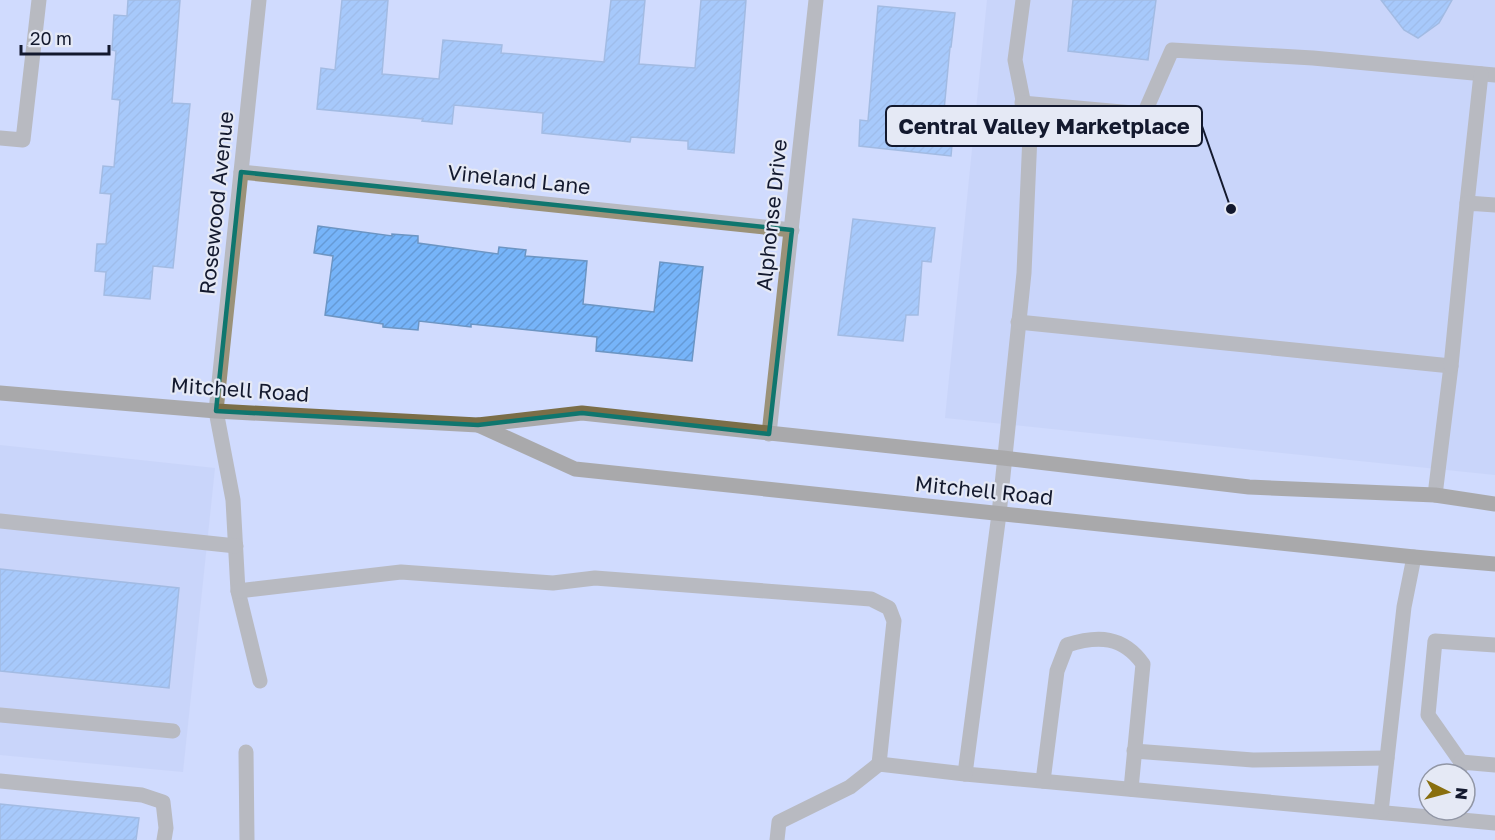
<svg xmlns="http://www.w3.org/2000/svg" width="1495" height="840" font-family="'Golos Text',sans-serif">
  <defs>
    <pattern id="building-hatch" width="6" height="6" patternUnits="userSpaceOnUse" patternTransform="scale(1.5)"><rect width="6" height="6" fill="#76b4f9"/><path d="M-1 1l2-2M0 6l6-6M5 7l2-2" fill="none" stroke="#659ad6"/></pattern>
  </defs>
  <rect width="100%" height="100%" fill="#d0dbfe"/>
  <g fill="#c2cef5">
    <path d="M987 0H1495V475L945 418Z"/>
    <path d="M0 445 215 468 183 772 0 755Z"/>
  </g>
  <g fill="url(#building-hatch)" stroke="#6c95c3" stroke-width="1.5">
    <path d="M128 0H180L172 103 190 104 173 268 153 266 150 299 104 295 106 272 95 271 97 244H106L111 194 100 193 103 166 114 167 120 100 112 99 116 51 112 50 114 15 127 16Z"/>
    <path d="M342 0H388L382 74 439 79 443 40 502 45 501 53 604 62 611 0H645L639 64 695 68 701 0H746L734 153 688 149V141L631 137 630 142 542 133 543 113 454 105 452 124 422 121 423 119 317 109 321 68 335 70Z"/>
    <path d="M1073 0H1156L1148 60 1068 51Z"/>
    <path d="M1381 0H1452L1439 23 1418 38 1404 30Z"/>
    <path d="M878 6 955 13 951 47H950L943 121 954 122 951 156 859 146 860 120 868 121Z"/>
    <path d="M853 219 935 228 931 262 922 261 918 315H906L903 341 838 335Z"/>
    <path d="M318 226 392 236V234L418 236V243L498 254 499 247 526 250 525 256 587 261 583 304 654 312 660 262 703 267 692 361 596 351 597 337 471 324V327L419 321 418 330 383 327V324L325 315 333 256 314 253Z"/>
    <path d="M0 569 179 588 169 688 0 671Z"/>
    <path d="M0 804 139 818 136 840H0Z"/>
  </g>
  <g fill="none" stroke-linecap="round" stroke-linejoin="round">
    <g stroke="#9b9279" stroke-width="15">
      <path d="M1023 0 1015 60 1030 135 1024 273 999 514 965 774 1495 823"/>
      <path d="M1022 103 1144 114 1172 50 1313 58 1495 75"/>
      <path d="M0 138 23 140 39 0"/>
      <path d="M1467 203 1481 74"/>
      <path d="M1018 322 1451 366 1435 495"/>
      <path d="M1451 366 1467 203 1495 205"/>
      <path d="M216 411 233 500 238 591 260 681"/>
      <path d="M0 521 236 546"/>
      <path d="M238 591 401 572 553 583 595 578 871 599 889 608 894 621 879 764"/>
      <path d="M0 715 173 731"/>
      <path d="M1134 751 1253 760 1387 758"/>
      <path d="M246 752 247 840"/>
      <path d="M1461 762 1428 715 1435 641 1495 645"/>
      <path d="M1459 774 1461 762 1495 765"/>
      <path d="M0 781 142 795 163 802 166 828 164 840"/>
      <path d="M1043 781 1057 671 1067 645C1098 635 1123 636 1143 664L1131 789"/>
      <path d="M1381 812 1404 607 1414 557"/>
      <path d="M777 840 779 822 850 787 879 764 965 774"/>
    </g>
    <g stroke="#9b9279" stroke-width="15">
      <path d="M241 172 792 230"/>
      <path d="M216 411 259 0"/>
      <path d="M769 434 816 0"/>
    </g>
    <g stroke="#7b6e48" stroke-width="15">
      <path d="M0 393 216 411 478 425 582 413 1003 458 1249 487 1435 495 1495 504"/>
      <path d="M478 425 575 469 1414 557 1495 564"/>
    </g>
  </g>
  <path d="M0 0H1495V840H0ZM241 172 792 230 769 434 582 413 478 425 216 411Z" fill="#d0dbfe" fill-opacity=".55" fill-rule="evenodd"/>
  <path fill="none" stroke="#0f766e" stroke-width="4.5" stroke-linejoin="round" d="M241 172 792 230 769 434 582 413 478 425 216 411Z"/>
  <g text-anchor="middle" stroke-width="4.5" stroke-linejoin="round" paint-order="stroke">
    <g font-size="21" fill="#13192e" stroke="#e5e9f5">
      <text transform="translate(519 180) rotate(6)" y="7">Vineland Lane</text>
      <text transform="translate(217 203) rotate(-84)" y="7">Rosewood Avenue</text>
      <text transform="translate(772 215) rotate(-84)" y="7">Alphonse Drive</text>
      <text transform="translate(240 390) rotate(4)" y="7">Mitchell Road</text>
      <text transform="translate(984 491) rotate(6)" y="7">Mitchell Road</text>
    </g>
  </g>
  <path fill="none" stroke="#13192e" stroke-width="2" d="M1231 209L1202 126"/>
  <circle fill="#13192e" stroke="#e5e9f5" stroke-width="2" cx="1231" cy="209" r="6"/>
  <rect fill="#e5e9f5" stroke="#13192e" stroke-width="2" x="886" y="106" width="316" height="40" rx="6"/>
  <g font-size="22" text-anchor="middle" font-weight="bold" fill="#13192e">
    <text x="1044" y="134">Central Valley Marketplace</text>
  </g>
  <g transform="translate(1447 792) rotate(96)"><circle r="28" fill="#e5e9f5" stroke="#9196a5" stroke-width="1.5"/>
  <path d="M0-4.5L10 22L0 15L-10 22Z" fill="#896f0f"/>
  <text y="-9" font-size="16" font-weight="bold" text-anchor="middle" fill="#13192e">N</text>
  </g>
  <path d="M21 45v9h88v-9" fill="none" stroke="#13192e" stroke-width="3"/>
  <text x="30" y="45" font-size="18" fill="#13192e" stroke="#e5e9f5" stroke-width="4.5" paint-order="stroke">20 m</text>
</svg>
